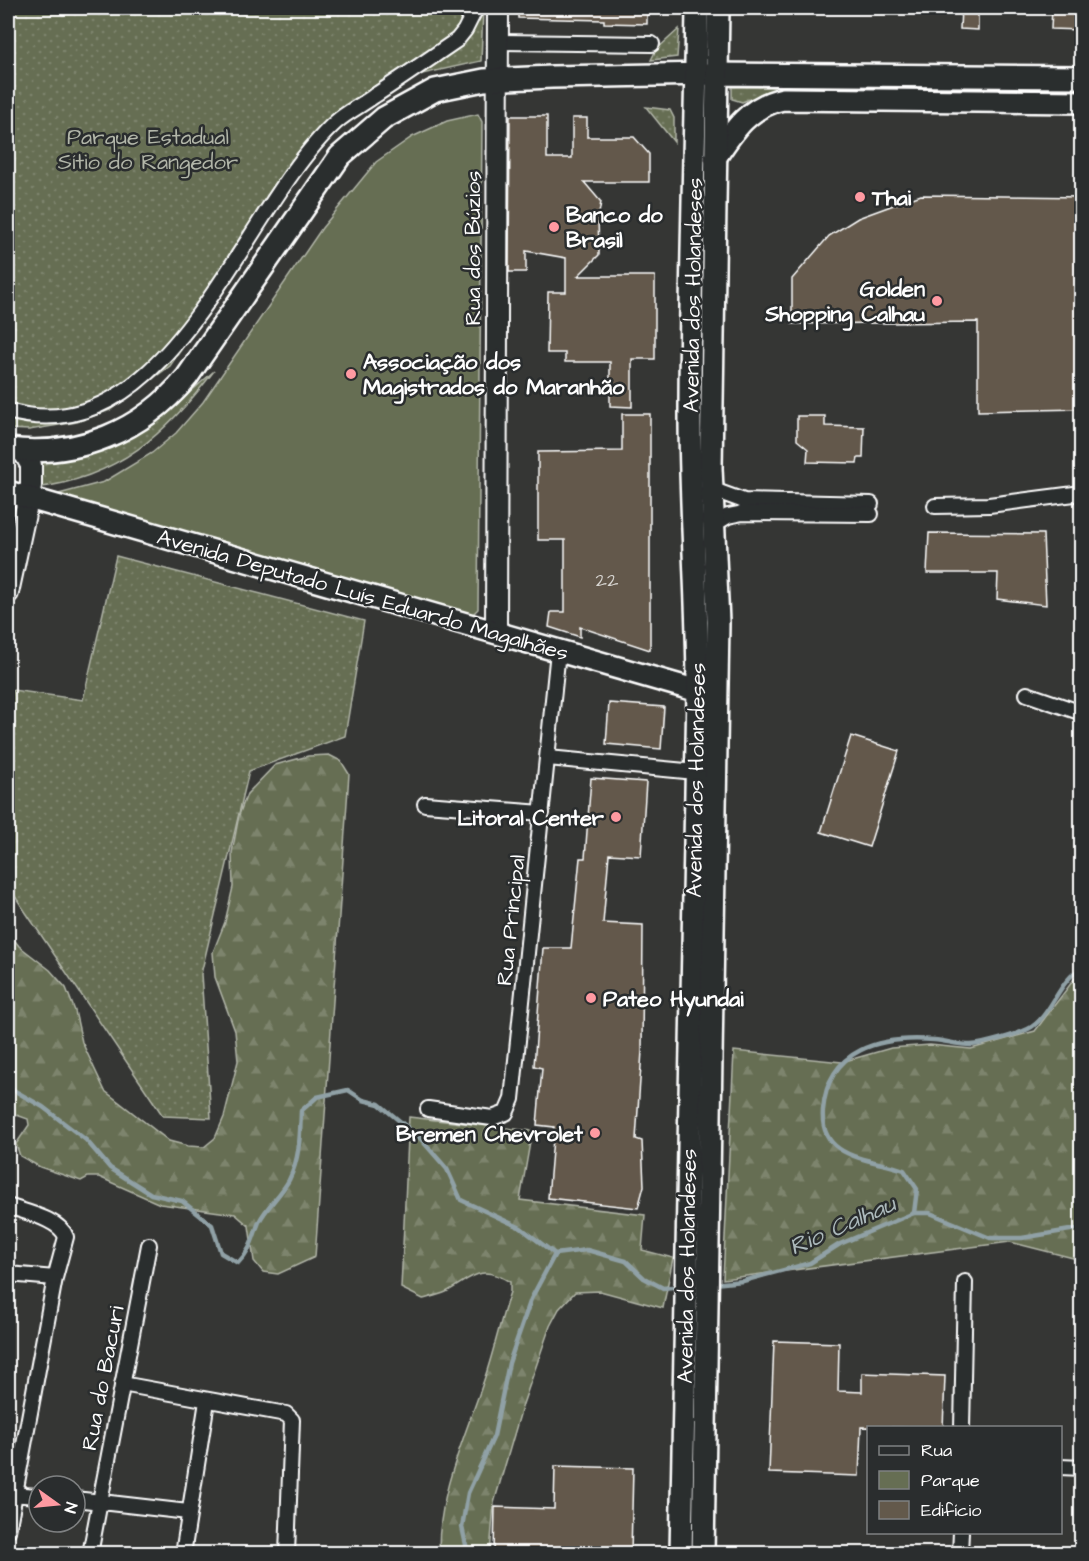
<svg xmlns="http://www.w3.org/2000/svg" width="1089" height="1561" font-family="'Architects Daughter',sans-serif">
  <defs>
    <pattern id="green-dots" width="8" height="8" patternUnits="userSpaceOnUse" patternTransform="scale(1.5)"><rect width="8" height="8" fill="#666e53"/><path d="M2 2h.1M6 6h.1" fill="none" stroke="#7d846d" stroke-width="1.8" stroke-linecap="round"/></pattern>
    <pattern id="forest-firs" width="22" height="20" patternUnits="userSpaceOnUse" patternTransform="scale(1.5)"><rect width="22" height="20" fill="#666e53"/><path d="M5 1l3.5 6h-7zM16 11l3.5 6h-7z" fill="#7d846d"/></pattern>
  </defs>
  <rect width="100%" height="100%" fill="#353634"/>
  <filter id="ink" filterUnits="userSpaceOnUse"><feTurbulence type="fractalNoise" baseFrequency=".0167" numOctaves="2"/><feDisplacementMap in="SourceGraphic" scale="12" xChannelSelector="R" yChannelSelector="G"/><feConvolveMatrix kernelMatrix="1 2 1 2 8 2 1 2 1" color-interpolation-filters="sRGB"/></filter>
  <g filter="url(#ink)">
    <g fill="url(#green-dots)" stroke="#b2b6a9" stroke-width="1.5">
      <path d="M8 8H483L481 61 413 76 341 122 317 149 170 366 110 410 77 422 29 430 8 429Z"/>
      <path d="M679 29 677 57 651 60 656 50Z"/>
      <path d="M732 87H774V90L742 102 732 99Z"/>
      <path d="M646 107 670 110 674 118V142Z"/>
      <path d="M214 371C166 434 118 478 35 488L39 462C118 457 157 422 214 371Z"/>
      <path d="M116 556 364 621 345 736 249 771 201 974 211 1118 163 1116 8 886V715L13 690 83 700Z"/>
    </g>
    <g fill="url(#forest-firs)" stroke="#b2b6a9" stroke-width="1.5">
      <path d="M329 755 341 761 349 774 315 1257 278 1274 263 1272 254 1261 249 1226 235 1214 160 1204 99 1177H88L81 1181 40 1167 20 1156 16 1144 29 1125 28 1119 8 1112V932L19 946 50 970 66 988 75 1011 82 1042 105 1091 169 1141 188 1146 204 1147 215 1138 224 1117 238 1061 235 1031 215 977 213 952 225 922 233 887 232 853 239 815 247 794 275 765 308 756Z"/>
      <path d="M1081 975V1260L1010 1242 723 1279 734 1051 842 1062 891 1048 930 1045 971 1049 1035 1031 1075 978Z"/>
      <path d="M409 1117 532 1131 520 1200 645 1215 642 1250 673 1258 663 1308 600 1291 575 1292 559 1309 550 1326 523 1404 494 1503 490 1553H439C438 1493 465 1437 484 1380 494 1351 500 1321 510 1292V1282C479 1263 472 1278 446 1292 439 1295 430 1297 423 1299L401 1288Z"/>
    </g>
    <path fill="#666e53" stroke="#b2b6a9" stroke-width="1.5" d="M478 114 482 122 478 609 469 618 51 496 104 482 152 453 176 433 203 402 322 228 376 162 412 137 447 121Z"/>
    <g fill="none" stroke-linecap="round" stroke-linejoin="round">
      <g stroke="#90a1a6" stroke-width="4.5">
        <path d="M8 1087 43 1107 86 1140 110 1168 151 1194 182 1201 212 1225 221 1253 238 1263C252 1248 252 1240 259 1222 267 1206 281 1195 289 1180 300 1158 300 1135 301 1111L317 1097 348 1090 363 1100 379 1104 419 1137 447 1169 461 1200 521 1228 555 1254"/>
        <path d="M914 1213 917 1189 904 1170C870 1158 819 1160 823 1110 828 1048 881 1036 934 1040 946 1041 959 1045 971 1045 984 1044 1016 1035 1028 1029 1051 1018 1058 980 1082 968"/>
        <path d="M714 1284 743 1281 810 1263 840 1244 914 1213H930L990 1238H1022L1082 1228"/>
        <path d="M468 1554 462 1527 468 1493 494 1436 509 1363 531 1299 555 1254 587 1250 626 1261 644 1278 663 1288 682 1286"/>
      </g>
    </g>
    <g fill="#63594b" stroke="#fff" stroke-width="1.5">
      <path d="M518 8H647V24L604 23V20L518 18Z"/>
      <path d="M961 8H978V30L960 29Z"/>
      <path d="M1052 8H1082V30L1051 29Z"/>
      <path d="M510 116H547V158H572V118H587V137H634L649 154V182H584L601 202 598 219 599 250V255L578 276H655V359H632V407L610 406V362H565V353H547L548 292H566V258L526 251V272H509Z"/>
      <path d="M921 195 1082 197V409L978 411V322L792 324V279L829 236 858 218Z"/>
      <path d="M622 414H650V650L580 627V637L549 627 551 612H565V540H538V452L622 451Z"/>
      <path d="M797 416H825V426L864 427 863 458H858L857 463 807 462 808 449 797 440Z"/>
      <path d="M929 533 1043 534 1046 605 997 599 998 573H927Z"/>
      <path d="M609 703 664 707 661 749 606 744Z"/>
      <path d="M851 736 899 751 869 847 821 832Z"/>
      <path d="M591 778 646 782 641 856 609 854 603 923 643 925 642 1051 636 1139 642 1141 644 1186 638 1208 548 1198 554 1127 537 1125 542 1068 534 1066 543 948H571L580 858H585Z"/>
      <path d="M774 1341 839 1343 838 1391 862 1392V1373L945 1376 943 1428 861 1427 859 1476 769 1473Z"/>
      <path d="M555 1466 633 1468 631 1554H494L495 1507 554 1509Z"/>
    </g>
    <g fill="none" stroke-linecap="round" stroke-linejoin="round">
      <defs>
        <g id="street">
          <path d="M497 42 652 44"/>
          <path d="M8 411C170 457 241 208 336 122 347 112 362 105 374 96 402 78 429 59 457 40L465 30 476 8"/>
          <path d="M711 489 744 501 871 504"/>
          <path d="M935 506 989 505 1082 493"/>
          <path d="M713 525 728 516 743 513 871 514"/>
          <path d="M1027 694 1082 713"/>
          <path d="M548 758 696 772"/>
          <path d="M425 804 542 813"/>
          <path d="M428 1109 492 1118 506 1113 512 1099 558 651"/>
          <path d="M8 1206C24 1212 60 1219 66 1237L55 1278 8 1531"/>
          <path d="M8 1274 55 1278"/>
          <path d="M122 1384 286 1414 292 1420 287 1554"/>
          <path d="M962 1428 965 1282"/>
          <path d="M1060 1467 1082 1468"/>
          <path d="M8 1494 39 1496"/>
          <path d="M75 1499 188 1512"/>
          <path d="M90 1554 149 1245"/>
          <path d="M183 1554 207 1401"/>
          <path d="M960 1554 961 1532"/>
        </g>
        <g id="secondary">
          <path d="M8 593 31 486V465L23 451"/>
          <path d="M496 633 498 8"/>
        </g>
        <g id="primary">
          <path d="M715 158C733 131 749 106 783 99L1082 102"/>
          <path d="M8 449C78 458 142 431 187 377L340 156 384 118 435 90 484 80 552 77 709 74 1082 77"/>
          <path d="M8 492 698 691 709 685"/>
          <path d="M681 1554 698 691C698 599 690 507 690 415 690 279 695 143 697 8"/>
          <path d="M703 1554 718 622 711 468 718 8"/>
        </g>
      </defs>
      <use href="#street" stroke="#fff" stroke-width="18"/>
      <use href="#secondary" stroke="#fff" stroke-width="24"/>
      <use href="#primary" stroke="#fff" stroke-width="26"/>
      <use href="#street" stroke="#2a2d2e" stroke-width="14"/>
      <use href="#secondary" stroke="#2a2d2e" stroke-width="20"/>
      <use href="#primary" stroke="#2a2d2e" stroke-width="21"/>
    </g>
  </g>
  <g fill="#ff9aa2" stroke="#2a2d2e" stroke-width="2">
    <circle cx="860" cy="197" r="6"/>
    <circle cx="554" cy="227" r="6"/>
    <circle cx="937" cy="301" r="6"/>
    <circle cx="351" cy="374" r="6"/>
    <circle cx="616" cy="817" r="6"/>
    <circle cx="591" cy="998" r="6"/>
    <circle cx="595" cy="1133" r="6"/>
  </g>
  <g text-anchor="middle" stroke-width="5" stroke-linejoin="round" paint-order="stroke">
    <g font-size="20" fill="#d8d6d2">
      <text x="607" y="586">22</text>
    </g>
    <g font-size="22" fill="#b2b6a9" stroke="#2a2d2e">
      <text x="148" y="144">Parque Estadual<tspan x="148" dy="25">Sítio do Rangedor</tspan></text>
    </g>
    <g font-size="22" font-weight="bold" fill="#fff" stroke="#2a2d2e" text-anchor="start">
      <text x="872" y="205">Thai</text>
      <text x="566" y="222">Banco do<tspan x="566" dy="25">Brasil</tspan></text>
      <text x="925" y="296" text-anchor="end">Golden<tspan x="925" dy="25">Shopping Calhau</tspan></text>
      <text x="363" y="369">Associação dos<tspan x="363" dy="25">Magistrados do Maranhão</tspan></text>
      <text x="604" y="825" text-anchor="end">Litoral Center</text>
      <text x="603" y="1006">Pateo Hyundai</text>
      <text x="583" y="1141" text-anchor="end">Bremen Chevrolet</text>
    </g>
    <g font-size="22" fill="#fff" stroke="#2a2d2e">
      <text transform="translate(472 248) rotate(-90)" y="8">Rua dos Búzios</text>
      <text transform="translate(692 295) rotate(-89)" y="8">Avenida dos Holandeses</text>
      <text transform="translate(363 594) rotate(16)" y="8">Avenida Deputado Luís Eduardo Magalhães</text>
      <text transform="translate(695 780) rotate(-89)" y="8">Avenida dos Holandeses</text>
      <text transform="translate(510 920) rotate(-84)" y="8">Rua Principal</text>
      <text transform="translate(686 1266) rotate(-89)" y="8">Avenida dos Holandeses</text>
      <text transform="translate(102 1378) rotate(-79)" y="8">Rua do Bacuri</text>
    </g>
    <g font-size="24" font-style="italic" fill="#acb9bc" stroke="#2a2d2e">
      <text transform="translate(842 1225) rotate(-24)" y="8">Rio Calhau</text>
    </g>
  </g>
  <rect width="1089" height="1561" fill="none" stroke="#2a2d2e" stroke-width="30"/>
  <rect x="15" y="15" width="1059" height="1531" fill="none" stroke="#fff" stroke-width="2" filter="url(#ink)"/>
  <rect x="867" y="1426" width="195" height="108" fill="#2a2d2e" stroke="#7f8182" stroke-width="1.5"/>
  <rect x="879" y="1446" width="30" height="9" fill="#2a2d2e" stroke="#7f8182" stroke-width="1.5"/>
  <text x="921" y="1456" font-size="18" fill="#ffffff">Rua</text>
  <rect x="879" y="1471" width="30" height="18" fill="#666e53" stroke="#7f8182" stroke-width="1.5"/>
  <text x="921" y="1486" font-size="18" fill="#ffffff">Parque</text>
  <rect x="879" y="1501" width="30" height="18" fill="#63594b" stroke="#7f8182" stroke-width="1.5"/>
  <text x="921" y="1516" font-size="18" fill="#ffffff">Edifício</text>
  <g transform="translate(57 1504) rotate(105)"><circle r="28" fill="#2a2d2e" stroke="#7f8182" stroke-width="1.5"/>
  <path d="M0-4.5L10 22L0 15L-10 22Z" fill="#ff9aa2"/>
  <text y="-9" font-size="16" font-weight="bold" text-anchor="middle" fill="#ffffff">N</text>
  </g>
</svg>
